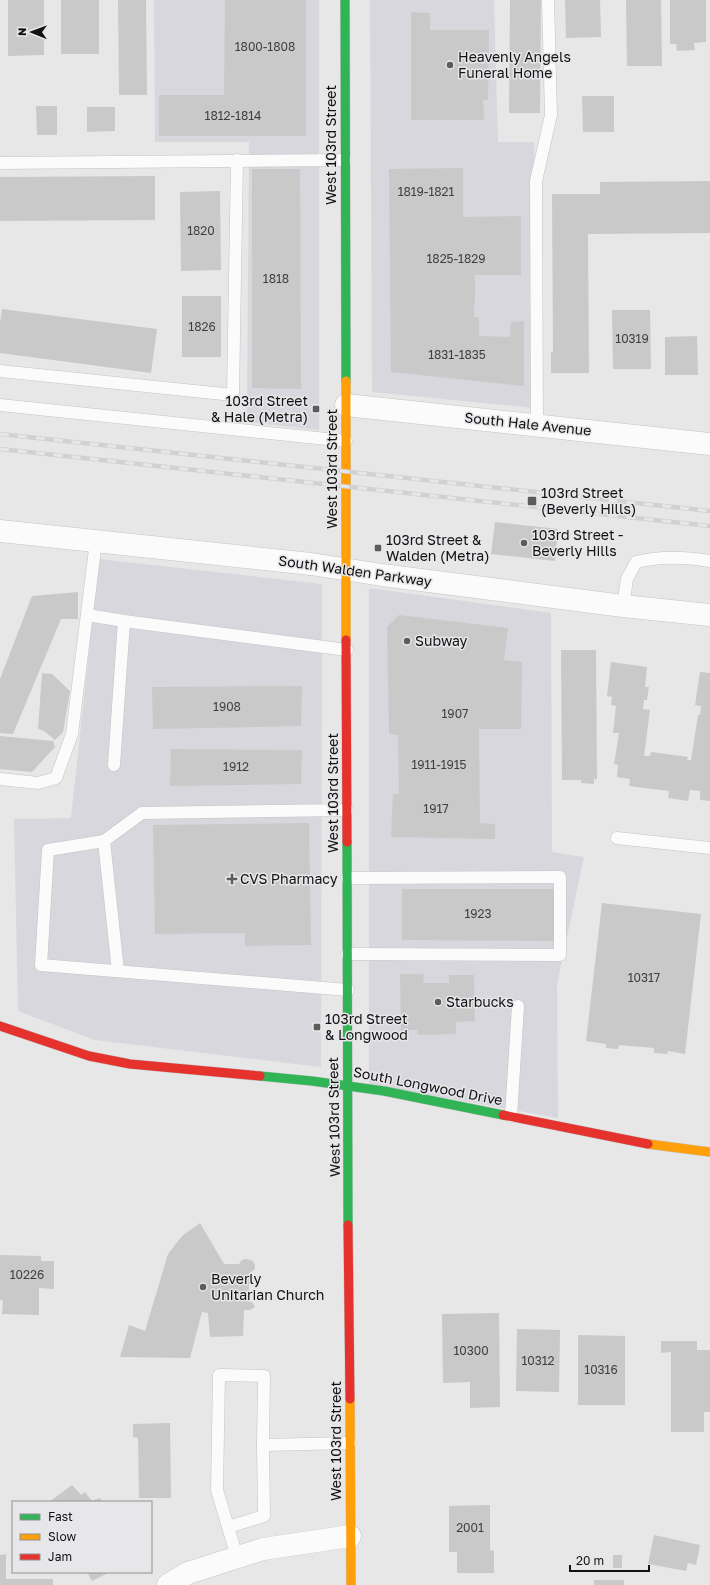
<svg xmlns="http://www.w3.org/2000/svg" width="710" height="1585" font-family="'Golos Text',sans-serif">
  <rect width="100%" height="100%" fill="#e7e7e8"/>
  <g fill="#d8d7dd">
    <path d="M154 0H319V430L247 422 249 142H155Z"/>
    <path d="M370 0H494L498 142H534V408L372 392Z"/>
    <path d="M99 559 322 584 321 1067 95 1040 18 1011 14 819 71 818Z"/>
    <path d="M369 588 551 613 552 852 584 857 557 984 558 1118 369 1084Z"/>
  </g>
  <g fill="#c9c9c9">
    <path d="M8 0H44V55L8 56Z"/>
    <rect x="61" y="0" width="38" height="54"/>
    <path d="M118 0H146L147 95H119Z"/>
    <path d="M225 0H306V136H159V95H224Z"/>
    <path d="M510 0H541L540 113H509Z"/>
    <path d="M565 0H600L601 37 566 38Z"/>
    <path d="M626 0H661L662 66H627Z"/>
    <path d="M670 0H706V42L694 43 695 50 677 51 676 44H670Z"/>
    <path d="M411 12 430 13V30H489L488 100H483L484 120H411Z"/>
    <path d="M582 96H614V132H583Z"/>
    <path d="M36 106H57V135H37Z"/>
    <path d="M87 107H115V131L87 132Z"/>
    <path d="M463 168V217L521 216V275H475V304L474 303V317H479V336L510 337 511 322 524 321V386L391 372 389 169Z"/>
    <path d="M252 169H300L301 389 252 388Z"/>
    <path d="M155 176V220L0 221V177Z"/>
    <path d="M710 181V233L588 234 589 373H551V352H553L552 194H600V182Z"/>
    <path d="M220 191 221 270 181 271 180 192Z"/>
    <rect x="182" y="296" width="39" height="61"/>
    <path d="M2 309 157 329 151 373 0 353V323Z"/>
    <path d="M612 310H650L651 369H613Z"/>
    <path d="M697 336 698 375H665V337Z"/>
    <path d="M495 522 558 529 555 561 491 554Z"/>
    <path d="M78 592V619H61L13 734 0 733V679L32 596Z"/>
    <path d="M399 615 508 628 504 660 522 662 521 729H479L480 823 495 824V839L391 837 393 794H399L398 735 389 734 387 627Z"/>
    <path d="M561 650H596L597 779H594V784L581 783V780H562Z"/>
    <path d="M611 662 647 667 645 687H649L647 700H644L643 709 650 710 644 756H650L651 752 688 757 687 760H691L698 715H700L701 706 695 705 700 672 710 673V801L700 800V791L690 790 688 801 668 798 669 791 629 786 630 779 617 777 618 765 614 764 619 733H613L616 706 611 705 612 697 607 696Z"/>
    <path d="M42 673 52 674 70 691 63 732 55 740 44 731 38 729Z"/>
    <path d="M302 686 301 726 153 729 152 687Z"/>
    <path d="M0 736 53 741 55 747 32 772 0 769Z"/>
    <path d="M171 749 302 750 301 784 170 786Z"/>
    <path d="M309 823 311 945 245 946V933L155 934 153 825Z"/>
    <path d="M402 889H554V941L402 940Z"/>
    <path d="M602 903 701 914 685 1054 668 1051 667 1054 654 1053V1048L619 1045 618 1049 606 1048V1044L586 1041Z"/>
    <path d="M400 974H424L423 983H449V975H474L475 1021 456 1022V1034L418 1035 417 1030H401Z"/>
    <path d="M200 1223 224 1264H239L242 1260 246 1259 253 1261 255 1265V1269L249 1274V1301L253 1303 255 1307 250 1310H244L243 1336 210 1337 208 1313 202 1312 190 1358 120 1357 129 1325 145 1331 168 1254 182 1236Z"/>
    <path d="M0 1255 41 1256V1261H54V1289L39 1288V1315L2 1314 3 1300H0Z"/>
    <path d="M499 1313 500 1407 470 1408V1382L443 1383 442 1314Z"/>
    <path d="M517 1329 560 1330 559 1392 516 1391Z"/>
    <path d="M578 1335 625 1336V1405H578Z"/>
    <path d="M661 1341H697V1350H710V1412H704V1432H671V1352L661 1353Z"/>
    <path d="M170 1423 171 1498H139L138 1438 133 1437V1424Z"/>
    <path d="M72 1485 81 1495 85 1492 92 1501 100 1498 102 1502H49Z"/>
    <path d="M490 1505V1550L494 1551V1573H457V1552H449V1506Z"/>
    <path d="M654 1535 700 1545 696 1565 688 1563 686 1571 648 1564Z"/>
    <path d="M6 1554V1579H53V1585H0V1555Z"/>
    <rect x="613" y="1555" width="9" height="13"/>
    <path d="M87 1572H110L92 1581Z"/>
    <rect x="594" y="1580" width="30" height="5"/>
  </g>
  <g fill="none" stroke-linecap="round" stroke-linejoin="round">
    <defs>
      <g id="lane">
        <path d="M0 163 345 160"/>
        <path d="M0 371 233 395 237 160"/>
        <path d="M0 405 346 441"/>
        <path d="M537 425 536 181 551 115 548 0"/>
        <path d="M623 606 627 579 636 562C662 556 684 557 710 561"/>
        <path d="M87 615 124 621 347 650"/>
        <path d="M114 765 124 621"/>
        <path d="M0 779 38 783 56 778 72 734 96 541"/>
        <path d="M347 810 142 813 104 841 48 850 41 965 348 990"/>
        <path d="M617 838 710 848"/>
        <path d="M104 841 118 971"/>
        <path d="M347 878 560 877V955L347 954"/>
        <path d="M511 1116 518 1006"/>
        <path d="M263 1445 350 1443"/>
        <path d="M228 1527 264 1516 263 1445 264 1376 219 1375 217 1490 237 1557"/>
      </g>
      <g id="street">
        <path d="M346 405 710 444"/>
        <path d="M0 531 311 564 382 575 623 606 710 615"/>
        <path d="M168 1585 188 1573 263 1549 350 1536"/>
      </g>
      <g id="fast">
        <path d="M345 0 346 381"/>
        <path d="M347 842 348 1225"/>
        <path d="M260 1076 312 1081 384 1091 503 1115"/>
      </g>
      <g id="slow">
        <path d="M346 381V640"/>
        <path d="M648 1144 710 1152"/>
        <path d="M350 1399 351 1585"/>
      </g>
      <g id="jam">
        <path d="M346 640 347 842"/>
        <path d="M0 1026 89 1056 130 1064 260 1076"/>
        <path d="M503 1115 648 1144"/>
        <path d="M348 1225 350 1399"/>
      </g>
    </defs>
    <use href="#lane" stroke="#c4c4c5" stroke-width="13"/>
    <use href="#street" stroke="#c4c4c5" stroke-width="23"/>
    <use href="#fast" stroke="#c4c4c5" stroke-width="10"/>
    <use href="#slow" stroke="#c4c4c5" stroke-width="10"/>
    <use href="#jam" stroke="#c4c4c5" stroke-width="10"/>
    <use href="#lane" stroke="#fbfbfc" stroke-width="12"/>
    <use href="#street" stroke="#fbfbfc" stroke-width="22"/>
    <use href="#fast" stroke="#30b455" stroke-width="9"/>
    <use href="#slow" stroke="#ff9f0a" stroke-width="9"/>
    <use href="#jam" stroke="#e5322d" stroke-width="9"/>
    <defs>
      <g id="rail">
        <path d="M0 434 710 511"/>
        <path d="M0 449 710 526"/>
      </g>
    </defs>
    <use href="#rail" stroke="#d1d1d1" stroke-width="4.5"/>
    <use href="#rail" stroke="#e7e6e9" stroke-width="3" stroke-dasharray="9" stroke-linecap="butt"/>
  </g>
  <g fill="#5d5c5d" stroke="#e7e6e9" stroke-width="1.5">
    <circle cx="450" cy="65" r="4"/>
    <rect x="312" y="405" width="8" height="8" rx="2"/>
    <rect x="527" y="496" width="10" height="10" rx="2"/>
    <circle cx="524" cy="543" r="4"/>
    <rect x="374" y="544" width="8" height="8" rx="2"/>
    <circle cx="407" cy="641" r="4"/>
    <path d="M230 873h4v4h4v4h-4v4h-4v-4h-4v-4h4z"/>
    <circle cx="438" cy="1002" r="4"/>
    <rect x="313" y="1023" width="8" height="8" rx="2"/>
    <circle cx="203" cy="1287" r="4"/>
  </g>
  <g text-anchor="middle" stroke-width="3" stroke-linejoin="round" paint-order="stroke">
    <g font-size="12" fill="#403f40">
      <text x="265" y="51">1800-1808</text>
      <text x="233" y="120">1812-1814</text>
      <text x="426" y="196">1819-1821</text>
      <text x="201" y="235">1820</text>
      <text x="456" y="263">1825-1829</text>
      <text x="276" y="283">1818</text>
      <text x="202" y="331">1826</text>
      <text x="632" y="343">10319</text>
      <text x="457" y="359">1831-1835</text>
      <text x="227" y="711">1908</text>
      <text x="455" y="718">1907</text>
      <text x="439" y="769">1911-1915</text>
      <text x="236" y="771">1912</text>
      <text x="436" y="813">1917</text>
      <text x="478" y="918">1923</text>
      <text x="644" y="982">10317</text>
      <text x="27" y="1279">10226</text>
      <text x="471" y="1355">10300</text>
      <text x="538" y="1365">10312</text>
      <text x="601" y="1374">10316</text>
      <text x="470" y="1532">2001</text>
    </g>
    <g font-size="14" fill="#121112" stroke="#e7e6e9" text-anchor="start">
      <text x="458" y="62">Heavenly Angels<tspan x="458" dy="16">Funeral Home</tspan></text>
      <text x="308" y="406" text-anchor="end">103rd Street<tspan x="308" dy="16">&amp; Hale (Metra)</tspan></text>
      <text x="541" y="498">103rd Street<tspan x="541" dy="16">(Beverly Hills)</tspan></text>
      <text x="532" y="540">103rd Street -<tspan x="532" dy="16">Beverly Hills</tspan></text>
      <text x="386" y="545">103rd Street &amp;<tspan x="386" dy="16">Walden (Metra)</tspan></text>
      <text x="415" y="646">Subway</text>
      <text x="240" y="884">CVS Pharmacy</text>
      <text x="446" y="1007">Starbucks</text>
      <text x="325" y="1024">103rd Street<tspan x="325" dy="16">&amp; Longwood</tspan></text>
      <text x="211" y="1284">Beverly<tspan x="211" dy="16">Unitarian Church</tspan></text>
    </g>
    <g font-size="14" fill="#121112" stroke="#e7e6e9">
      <text transform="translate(331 145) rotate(-90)" y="5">West 103rd Street</text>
      <text transform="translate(528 424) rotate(6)" y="5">South Hale Avenue</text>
      <text transform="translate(332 469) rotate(-90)" y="5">West 103rd Street</text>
      <text transform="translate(355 571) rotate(8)" y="5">South Walden Parkway</text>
      <text transform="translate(333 793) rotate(-90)" y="5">West 103rd Street</text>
      <text transform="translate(428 1086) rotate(11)" y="5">South Longwood Drive</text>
      <text transform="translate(334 1117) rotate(-91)" y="5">West 103rd Street</text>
      <text transform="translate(336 1441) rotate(-90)" y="5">West 103rd Street</text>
    </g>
  </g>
  <rect x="12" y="1501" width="140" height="72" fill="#e7e6e9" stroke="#929193"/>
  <rect x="20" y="1514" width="20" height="6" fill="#30b455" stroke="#929193"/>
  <text x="48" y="1521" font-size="12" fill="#121112">Fast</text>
  <rect x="20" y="1534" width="20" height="6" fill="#ff9f0a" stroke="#929193"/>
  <text x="48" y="1541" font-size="12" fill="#121112">Slow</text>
  <rect x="20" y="1554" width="20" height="6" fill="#e5322d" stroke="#929193"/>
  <text x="48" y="1561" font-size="12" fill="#121112">Jam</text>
  <g transform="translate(32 32) rotate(271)" stroke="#e7e6e9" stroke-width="3" paint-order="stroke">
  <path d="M0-3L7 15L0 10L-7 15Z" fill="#121112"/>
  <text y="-6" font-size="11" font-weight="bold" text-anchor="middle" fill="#121112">N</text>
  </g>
  <path d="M570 1565v6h79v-6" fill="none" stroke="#121112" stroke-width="2"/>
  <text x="576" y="1565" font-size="12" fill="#121112" stroke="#e7e6e9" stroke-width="3" paint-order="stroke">20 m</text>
</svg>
